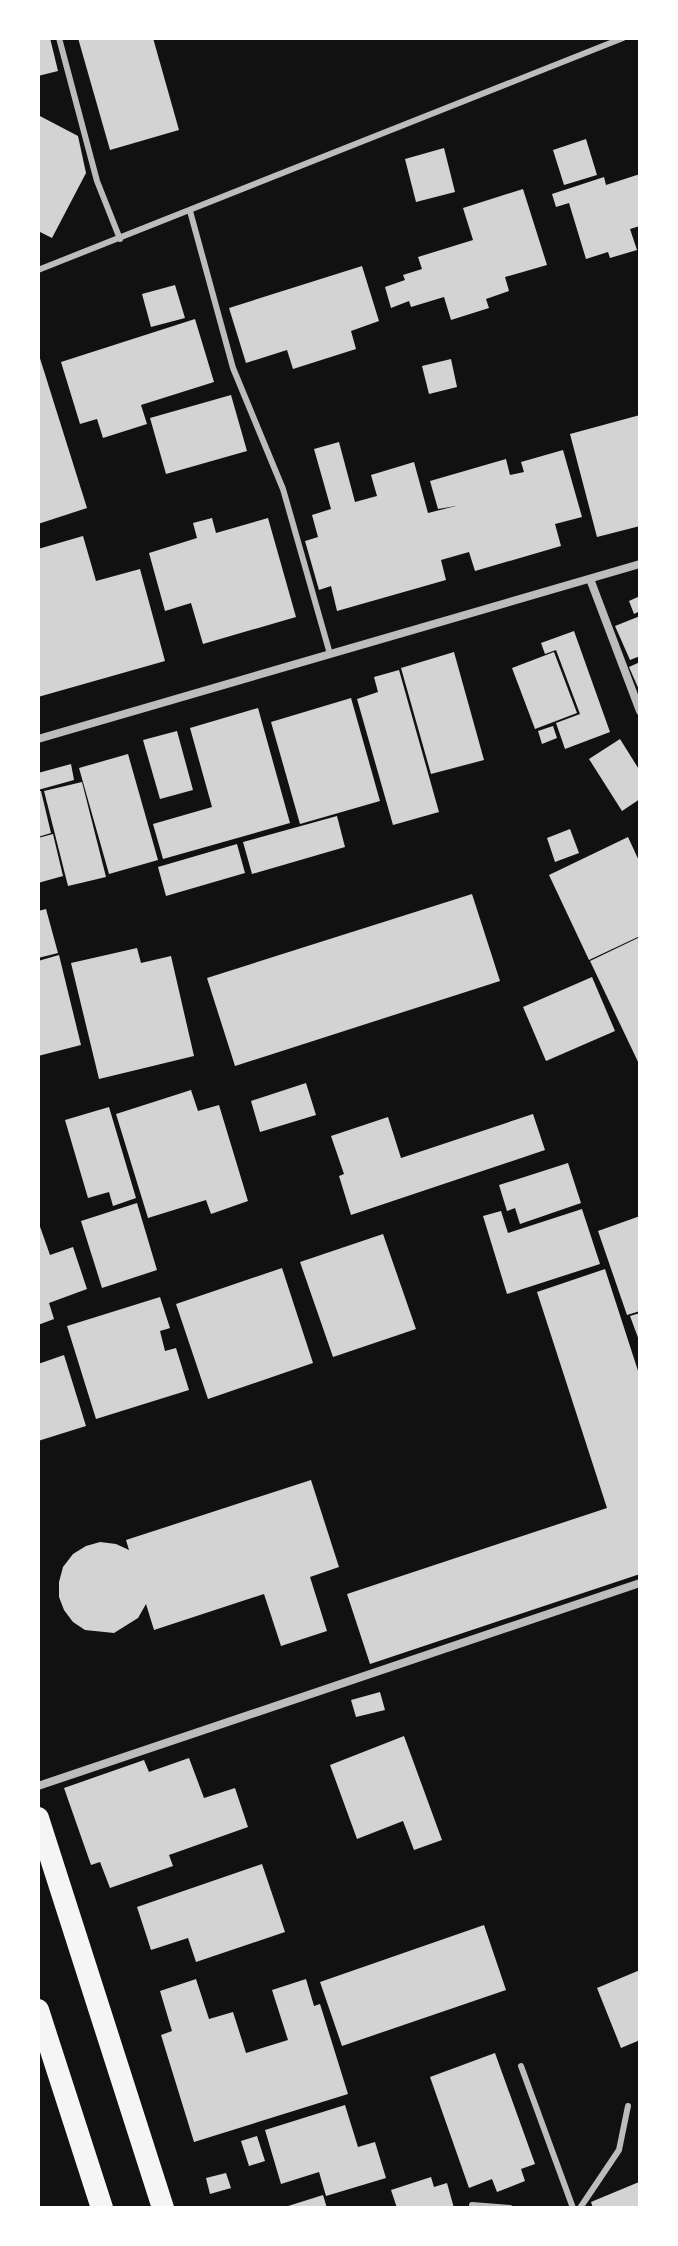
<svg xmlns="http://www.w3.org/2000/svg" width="678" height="2246" font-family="'Work Sans',sans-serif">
  <rect width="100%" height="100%" fill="#111"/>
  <g fill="#d3d3d3">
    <path d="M38 38H50L58 71 38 76Z"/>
    <path d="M78 38H153L179 130 110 150Z"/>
    <path d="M38 115 78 136 86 173 52 238 38 231Z"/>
    <path d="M586 139 597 175 564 185 553 150Z"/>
    <path d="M444 148 455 192 416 202 405 159Z"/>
    <path d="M640 174V226L630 229 637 250 610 258 608 252 586 259 569 203 556 207 552 194 604 177 606 185Z"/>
    <path d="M523 189 547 265 505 277 509 291 486 299 489 308 451 320 444 297 411 307 409 301 391 308 385 287 405 280 403 275 422 269 418 257 473 240 463 208Z"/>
    <path d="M362 266 379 321 351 331 356 349 293 369 287 350 246 363 229 308Z"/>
    <path d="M175 285 185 318 151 327 142 294Z"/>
    <path d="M195 319 214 382 141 405 147 424 103 438 97 419 80 424 61 362Z"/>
    <path d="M38 352 87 508 38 524Z"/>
    <path d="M451 359 457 387 429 394 422 366Z"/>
    <path d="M231 395 247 451 166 474 150 418Z"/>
    <path d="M640 415V526L597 537 570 434Z"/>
    <path d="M339 442 355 502 377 496 371 475 414 462 428 513 456 506 438 509 430 481 506 459 510 475 524 472 521 462 563 450 582 517 555 524 561 546 475 571 469 552 441 560 446 580 337 611 331 586 319 590 305 541 318 537 312 515 331 509 314 449Z"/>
    <path d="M212 518 216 533 268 518 296 617 203 644 191 603 165 611 149 553 197 538 193 523Z"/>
    <path d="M83 536 96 581 140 569 165 661 38 697V549Z"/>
    <path d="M640 596V611L634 614 629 601Z"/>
    <path d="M640 616V656L630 660 615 626Z"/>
    <path d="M574 631 610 732 565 749 556 723 580 714 556 650 545 654 541 643Z"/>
    <path d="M454 652 484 760 431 774 401 668Z"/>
    <path d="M554 652 577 713 535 729 512 668Z"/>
    <path d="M640 662V692L629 667Z"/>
    <path d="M399 670 439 812 393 825 357 699 378 692 374 677Z"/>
    <path d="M351 698 380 801 300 824 271 722Z"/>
    <path d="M258 708 290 823 163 859 153 824 212 807 190 728Z"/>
    <path d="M553 726 557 738 542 744 538 731Z"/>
    <path d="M177 731 193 790 160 799 143 740Z"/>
    <path d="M620 739 640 771V799L622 811 589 759Z"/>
    <path d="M128 754 158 860 109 874 79 768Z"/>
    <path d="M71 764 74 780 38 790V773Z"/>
    <path d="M82 782 106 877 68 886 44 791Z"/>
    <path d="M38 791H41L51 833 38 837Z"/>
    <path d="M337 816 345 847 252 874 243 842Z"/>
    <path d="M570 829 579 853 555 862 547 838Z"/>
    <path d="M53 834 63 876 38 883V838Z"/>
    <path d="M628 837 640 863V936L589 960 549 875Z"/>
    <path d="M237 844 245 873 166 896 158 867Z"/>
    <path d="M472 894 500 981 235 1066 207 978Z"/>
    <path d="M46 909 58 953 38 958V911Z"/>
    <path d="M640 937V1066L590 961Z"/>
    <path d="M137 948 141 963 171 956 194 1056 99 1079 71 963Z"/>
    <path d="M59 955 81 1045 38 1056V961Z"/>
    <path d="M592 977 615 1031 546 1061 523 1007Z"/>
    <path d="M306 1083 316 1115 260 1132 251 1101Z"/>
    <path d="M191 1090 198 1111 219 1105 248 1201 211 1214 206 1200 148 1218 116 1114Z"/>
    <path d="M109 1107 136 1198 113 1206 109 1192 88 1198 65 1120Z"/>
    <path d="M533 1114 545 1150 351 1215 339 1176 344 1174 331 1136 388 1117 401 1158Z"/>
    <path d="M568 1163 581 1203 520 1224 515 1208 507 1211 499 1185Z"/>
    <path d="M137 1203 157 1270 102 1288 81 1221Z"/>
    <path d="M582 1209 600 1264 507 1294 483 1216 501 1211 508 1233Z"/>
    <path d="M640 1216V1311L627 1315 598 1231Z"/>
    <path d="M38 1221 50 1255 73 1247 87 1289 49 1303 54 1319 38 1325Z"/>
    <path d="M383 1234 416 1329 333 1357 300 1262Z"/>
    <path d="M282 1268 313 1363 208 1399 176 1304Z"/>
    <path d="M605 1269 640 1377V1574L370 1664 347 1594 607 1508 537 1292Z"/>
    <path d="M160 1297 170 1328 160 1331 165 1351 176 1348 189 1390 96 1419 67 1326Z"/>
    <path d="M640 1313V1343L630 1316Z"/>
    <path d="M64 1355 86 1426 38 1441V1364Z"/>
    <path d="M311 1480 339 1567 310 1577 327 1631 281 1646 264 1594 154 1630 146 1604 138 1618 114 1633 85 1630 73 1622 64 1610 59 1597V1582L63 1567 73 1554 86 1546 100 1542 116 1544 129 1550 126 1540Z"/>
    <path d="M380 1692 385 1710 356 1717 351 1700Z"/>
    <path d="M404 1736 442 1840 414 1850 403 1821 357 1839 330 1765Z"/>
    <path d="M189 1758 204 1798 235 1788 248 1827 169 1855 173 1866 110 1888 100 1862 91 1865 64 1788 144 1760 149 1772Z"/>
    <path d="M262 1864 285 1932 196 1962 188 1938 151 1950 137 1907Z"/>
    <path d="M484 1925 506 1990 342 2046 320 1982Z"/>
    <path d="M640 1970V2040L621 2048 597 1988Z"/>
    <path d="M196 1979 209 2019 233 2012 246 2053 288 2040 272 1990 306 1979 314 2006 320 2004 348 2094 194 2142 161 2035 172 2031 160 1991Z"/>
    <path d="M495 2053 535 2164 521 2169 525 2181 497 2192 492 2179 469 2188 430 2077Z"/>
    <path d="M345 2105 358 2147 375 2142 386 2178 326 2196 319 2172 281 2184 265 2130Z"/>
    <path d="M257 2136 265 2161 249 2166 241 2141Z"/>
    <path d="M226 2173 231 2188 210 2194 206 2178Z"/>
    <path d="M431 2177 434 2187 447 2183 454 2208H397L391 2190Z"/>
    <path d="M639 2182 640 2208H593L591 2202Z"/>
    <path d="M323 2195 327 2208H285V2207Z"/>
  </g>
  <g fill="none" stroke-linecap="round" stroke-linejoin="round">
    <g stroke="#bcbcbc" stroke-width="6">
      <path d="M59 38 97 181 120 239"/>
      <path d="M190 211 233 368 283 489 330 654"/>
      <path d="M38 270 623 38"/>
      <path d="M521 2066 573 2208"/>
      <path d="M472 2205 510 2208"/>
      <path d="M580 2208 619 2150 628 2106"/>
    </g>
    <g stroke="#bcbcbc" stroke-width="8">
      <path d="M590 579 640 711"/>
      <path d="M38 739 640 564"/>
      <path d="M38 1786 640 1583"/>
    </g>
    <g stroke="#f5f5f5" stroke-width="22">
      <path d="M38 1818 163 2208"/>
      <path d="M38 2010 102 2208"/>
    </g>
  </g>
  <rect width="678" height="2246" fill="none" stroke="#ffffff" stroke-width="80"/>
</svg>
